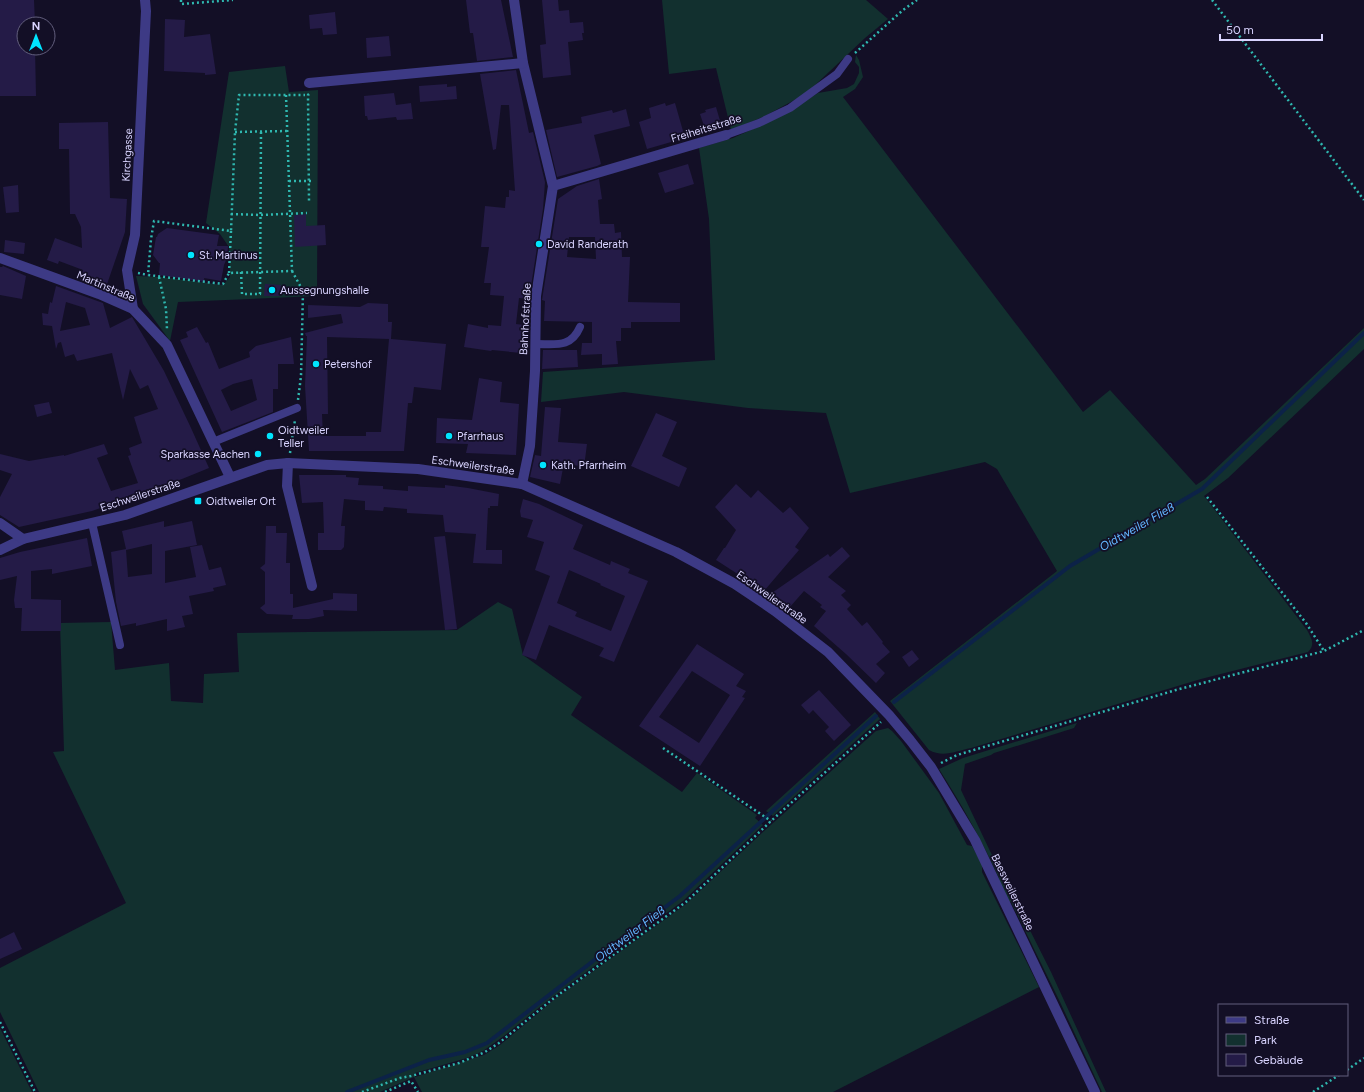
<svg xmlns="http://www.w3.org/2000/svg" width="1364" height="1092" font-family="Figtree,sans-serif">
  <rect width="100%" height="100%" fill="#130f26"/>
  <g fill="#12302f">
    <path d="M662 0H866L888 19 865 38 812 88 800 97 763 117 731 130 716 68 669 74Z"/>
    <path d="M856 55 859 60 863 77 855 89 843 97 1083 412 1110 390 1196 485 1205 479 1364 328V349L1228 478 1204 496 1307 630C1311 638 1316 644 1308 652L1201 679 971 748C956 751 943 758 929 750L890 701 1057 571 997 469 985 462 850 493 826 413 748 408 624 392 541 402 543 372 715 360 709 219 699 148 733 138 777 118 818 93 847 88 854 84 859 73V67L855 62Z"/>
    <path d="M285 66 289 92 318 90 317 296 178 302 170 341 143 304 136 276 161 277 223 285 230 277 229 247 220 234 206 223 229 72Z"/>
    <path d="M498 602 512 609 523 655 582 697 571 715 682 792 697 773 757 815 755 818 763 825 683 901 551 998 504 1036 483 1051 467 1058 415 1073V1077L484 1055 500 1045 555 999 686 904 763 832 876 731 888 728 892 731 901 741 939 793 967 845 972 846 982 864V872L1039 987 833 1092H422L414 1077 380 1092H39L0 1012V968L126 903 53 752 64 751 60 623 111 622 115 670 169 663 171 701 203 703 204 674 239 672 237 633 457 630Z"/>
    <path d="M875 712 880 719 773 816 766 811Z"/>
    <path d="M1077 723 1074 728 994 753 991 755 965 764 961 790 990 851 1051 972 1106 1092H1102L1060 1002 1011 902 1007 900 998 882 999 878C981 839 962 805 939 769L963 758Z"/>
    <path d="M0 1028 32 1092H0Z"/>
  </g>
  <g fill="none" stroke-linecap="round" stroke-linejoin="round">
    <g stroke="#0c2248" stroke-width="4">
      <path d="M894 702 1070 566 1202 489 1364 333"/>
      <path d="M347 1092 429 1060 465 1052 487 1043 597 958 680 896 876 716"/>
    </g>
  </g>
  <g fill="#241b47" fill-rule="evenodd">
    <path d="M0 0H34L35 24H24V48H35L36 96H0Z"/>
    <path d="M466 0H501L513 57 477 61 473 33H470Z"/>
    <path d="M542 0H558L559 11 569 10 570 23 583 22 584 33H582L583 40 568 42 571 75 543 78 540 45 546 44Z"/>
    <path d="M335 12 337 34 323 35 322 28 310 29 309 15Z"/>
    <path d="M165 19 185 20 184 37 210 34 216 74 205 75V73L164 71Z"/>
    <path d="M389 36 391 56 367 58 366 38Z"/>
    <path d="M516 70 529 133 533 132 545 182 543 209 529 299 519 298 516 324 524 325 521 353 492 350 491 351 464 347 468 324 488 328V325L501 326 504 296 490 295 491 283H484L489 247H481L485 206 505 208 506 197H509V190L515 191 509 105H501L496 149 493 150 480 74Z"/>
    <path d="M447 84V87L456 86 457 99 420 102 419 86Z"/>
    <path d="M394 93 396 105 411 103 413 119 397 120 396 117 368 120 367 116H365L364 96Z"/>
    <path d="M665 103 666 106 675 103 685 138 647 149 639 122 651 118 649 108Z"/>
    <path d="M716 107 721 124 705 129 700 114 706 112 705 110Z"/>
    <path d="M626 109 630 126 594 135 601 164 597 166 557 177 546 130 582 123 581 117 612 110 613 113Z"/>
    <path d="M108 122 110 198 127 199 125 232 105 290 80 280 83 270 59 261 58 264 47 260 55 238 82 248 81 227 75 214H70L69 149H59V123Z"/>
    <path d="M688 164 694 184 665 193 658 173Z"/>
    <path d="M599 179 602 199 598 200 600 224H614L615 233 621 232 622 257H630L628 302 680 303V322H631V328H621V341H616L618 364 602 365V354L581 355 582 343H592V322L544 321 545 301 542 300 558 199 577 186ZM569 237H595L596 259 567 257Z"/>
    <path d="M18 185 19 212 6 213 3 187Z"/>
    <path d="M306 214V226L325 225 326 245 295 247 294 215Z"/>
    <path d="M167 228 219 235 217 246H228L227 258 224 265 221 281 204 278 205 282 159 275 160 263H159L153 255 156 237H157L158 234Z"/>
    <path d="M5 240 25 243 24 254 4 252Z"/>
    <path d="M3 266 26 276 22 299 0 295V267H2Z"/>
    <path d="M265 284 281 285 280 296H264Z"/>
    <path d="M56 286 103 303 110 328 132 317 164 371 191 428 209 468 182 479 92 511 19 527 0 515V497L12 474 0 470V454L29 461 64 455V456L104 444 108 454 97 458 111 491 138 483 128 456 131 455 129 448 142 443 134 417 158 409 148 385 140 389 130 369 123 400 112 353 77 361 74 354 65 357 61 342 58 343 56 349 52 326 43 325 42 313 48 314 50 302 52 303ZM66 302 85 308 90 325 60 331Z"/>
    <path d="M368 303 388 304V322H392L391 339 446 344 441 390 414 387 412 403H408L404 451H309L305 386 307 336H306L305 333 343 323 341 314 308 318V305L360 307ZM327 337 389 339 381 432H366V436H323L322 414H328Z"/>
    <path d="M197 327 206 343 208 342 219 369 250 357 249 352 256 346 291 337 294 364H278V389H273V412L222 432 180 340 188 337 186 332ZM252 379 257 400 231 411 221 390 233 384Z"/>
    <path d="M543 350H577L578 367 542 369Z"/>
    <path d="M479 378 502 382 500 402 519 404 516 455 466 453 468 444 436 443 437 418 472 420Z"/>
    <path d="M49 402 52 413 37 417 34 405Z"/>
    <path d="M545 407 561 408 558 442 587 444 584 467 564 463 560 484 530 477 535 455 541 456Z"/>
    <path d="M656 413 677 422 662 456 687 468 679 487 631 466Z"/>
    <path d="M299 475H346V477L359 478 358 485 383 486V489L408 491V486L445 488V485L468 488 499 494 498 506H490V508H488L486 550H502V564L473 563 476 534 445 532 443 515 407 513V509L384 507 383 511 365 510V501L344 499 341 526H345L344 547 341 550H318V533H324L323 502 302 503Z"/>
    <path d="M736 484 751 498 758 490 783 513 790 507 809 528 795 547 799 550 764 591 716 560 724 548H725L736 530 715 507Z"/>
    <path d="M523 499 539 504 583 525 573 549 610 565 611 561 630 569 628 573 648 581 614 662 599 656 604 648 549 625 536 660 522 655 550 576 535 570 544 542 527 537 533 520 521 517 520 511ZM569 570 601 584 600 585 625 596 611 631 575 616 577 612 557 603Z"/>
    <path d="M164 521V527L192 521 197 545 165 551V583L196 577 190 547 202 545 209 570 221 567 226 585 213 588 214 591 189 596 193 614 182 616 185 627 167 631V619L136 626V623L121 626 116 602 111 552 126 549 122 531ZM152 544V574L128 577 126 550Z"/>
    <path d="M266 526H276V533H287L286 563H290V594H293V608L333 599V593L357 594V611L323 610 324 616 309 619H292L293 615 267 614 260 608 265 604V572L260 568 265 564Z"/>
    <path d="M445 536 457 629 445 630 434 537Z"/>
    <path d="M87 538 92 566 52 574V569L31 571V599L61 600V631H21L22 608H15L14 600 17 576 0 580V558L20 552Z"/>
    <path d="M842 547 850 556 828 577 846 591 841 595 851 605 847 609 862 626 867 622 883 642 882 643 890 652 876 664 885 673 876 683 846 654 814 626 826 611 820 607 822 605 804 591 789 608 769 595 828 554 830 557Z"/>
    <path d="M697 644 744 674 736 686 746 691 742 697 745 698 700 766 639 726ZM692 671 730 695 699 743 659 717Z"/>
    <path d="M912 650 919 659 909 667 902 657Z"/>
    <path d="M819 690 851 725 834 741 825 731 829 727 813 710 809 714 801 705Z"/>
    <path d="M14 932 22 949 0 959V939Z"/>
  </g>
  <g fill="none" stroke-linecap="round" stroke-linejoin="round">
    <g stroke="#2fb8b0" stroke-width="2.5" stroke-dasharray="2 3" stroke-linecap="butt">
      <path d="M181 0V4L233 0"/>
      <path d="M1212 0 1364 200"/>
      <path d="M855 53 903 10 917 0"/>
      <path d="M309 94 308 95 309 201"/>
      <path d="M286 95 292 271 229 273 223 284 148 275 151 239 154 221 231 231 235 132 239 95H305"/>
      <path d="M235 132 287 131"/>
      <path d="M289 181H314"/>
      <path d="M231 214 260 215 307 213"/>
      <path d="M292 271 303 291 301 376 298 400"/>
      <path d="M241 272 242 294H260L261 132"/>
      <path d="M138 273 148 275"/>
      <path d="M229 273 231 231"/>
      <path d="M159 277 166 309 167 329"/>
      <path d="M290 453 295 420"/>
      <path d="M1207 497 1306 623 1324 651"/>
      <path d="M663 748 771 821"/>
      <path d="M941 763 957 755 1176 690 1324 651 1364 630"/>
      <path d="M0 1022 35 1092"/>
      <path d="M1347 1070 1364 1058"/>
      <path d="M362 1092 400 1078 411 1076 459 1063 485 1052 499 1043 554 998 686 902 771 821 881 722"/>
      <path d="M385 1092 411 1081 418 1092"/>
      <path d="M1313 1092 1339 1075"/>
    </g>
    <g stroke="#3d3a85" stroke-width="8">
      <path d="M726 135 759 123 790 108 837 74 848 59"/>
      <path d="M536 344C556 344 571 348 580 327"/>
      <path d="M213 442 297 408"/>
      <path d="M92 523 120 645"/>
    </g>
    <g stroke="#3d3a85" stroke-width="10">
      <path d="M514 0 523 63 553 186 536 296 535 371 530 446 522 484"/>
      <path d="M309 83 523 63"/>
      <path d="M553 186 726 135"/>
      <path d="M0 258 99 294 133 309 167 345 230 477"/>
      <path d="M133 309 127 270 135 235 146 11 145 0"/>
      <path d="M288 463 287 486 312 586"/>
      <path d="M0 550 23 539"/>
    </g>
    <path stroke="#3d3a85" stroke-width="10" d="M0 523 23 539 125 515 267 465 288 463 418 469 522 484 676 552 735 584 775 611 828 652 889 715 910 740 931 767 975 840 1095 1092"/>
  </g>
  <g fill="#00e5ff" stroke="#130f26" stroke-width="1.5">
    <circle cx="539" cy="244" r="4"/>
    <circle cx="191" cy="255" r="4"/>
    <circle cx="272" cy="290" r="4"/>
    <circle cx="316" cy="364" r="4"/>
    <circle cx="270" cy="436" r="4"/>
    <circle cx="449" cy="436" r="4"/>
    <circle cx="258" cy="454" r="4"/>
    <circle cx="543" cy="465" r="4"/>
    <rect x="194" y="497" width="8" height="8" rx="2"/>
  </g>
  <g text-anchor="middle" stroke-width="3.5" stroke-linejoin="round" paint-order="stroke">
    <g font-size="11" fill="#d9d4ff" stroke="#130f26">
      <text transform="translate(706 128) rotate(-17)" y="4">Freiheitsstraße</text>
      <text transform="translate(127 155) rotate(-87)" y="4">Kirchgasse</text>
      <text transform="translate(106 286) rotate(23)" y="4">Martinstraße</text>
      <text transform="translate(525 319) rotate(-87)" y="4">Bahnhofstraße</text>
      <text transform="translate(473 465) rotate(8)" y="4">Eschweilerstraße</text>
      <text transform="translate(140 495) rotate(-18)" y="4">Eschweilerstraße</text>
      <text transform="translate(772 597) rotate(35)" y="4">Eschweilerstraße</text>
      <text transform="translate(1013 892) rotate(64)" y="4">Baesweilerstraße</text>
    </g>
    <g font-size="11" fill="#d9d4ff" stroke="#130f26" text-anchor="start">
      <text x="547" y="248">David Randerath</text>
      <text x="199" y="259">St. Martinus</text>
      <text x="280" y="294">Aussegnungshalle</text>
      <text x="324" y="368">Petershof</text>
      <text x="278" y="434">Oidtweiler<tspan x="278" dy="13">Teller</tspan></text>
      <text x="457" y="440">Pfarrhaus</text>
      <text x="250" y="458" text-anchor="end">Sparkasse Aachen</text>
      <text x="551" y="469">Kath. Pfarrheim</text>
      <text x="206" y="505">Oidtweiler Ort</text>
    </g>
    <g font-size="12" font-style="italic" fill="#62b6ff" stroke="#130f26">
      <text transform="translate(1137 527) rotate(-30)" y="4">Oidtweiler Fließ</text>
      <text transform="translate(630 934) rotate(-37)" y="4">Oidtweiler Fließ</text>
    </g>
  </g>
  <rect x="1218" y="1004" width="130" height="72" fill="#130f26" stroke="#625e7d"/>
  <rect x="1226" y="1017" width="20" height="6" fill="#3d3a85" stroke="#625e7d"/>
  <text x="1254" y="1024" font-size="12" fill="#d9d4ff">Straße</text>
  <rect x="1226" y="1034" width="20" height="12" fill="#12302f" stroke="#625e7d"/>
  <text x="1254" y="1044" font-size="12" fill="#d9d4ff">Park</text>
  <rect x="1226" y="1054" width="20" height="12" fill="#241b47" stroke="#625e7d"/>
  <text x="1254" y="1064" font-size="12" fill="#d9d4ff">Gebäude</text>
  <g transform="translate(36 36)"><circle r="19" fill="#130f26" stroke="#625e7d"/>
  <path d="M0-3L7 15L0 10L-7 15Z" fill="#00e5ff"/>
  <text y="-6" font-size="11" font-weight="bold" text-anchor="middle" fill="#d9d4ff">N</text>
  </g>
  <path d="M1220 34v6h102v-6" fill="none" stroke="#d9d4ff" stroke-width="2"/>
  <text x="1226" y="34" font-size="12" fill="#d9d4ff" stroke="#130f26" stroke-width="3" paint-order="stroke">50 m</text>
</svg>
